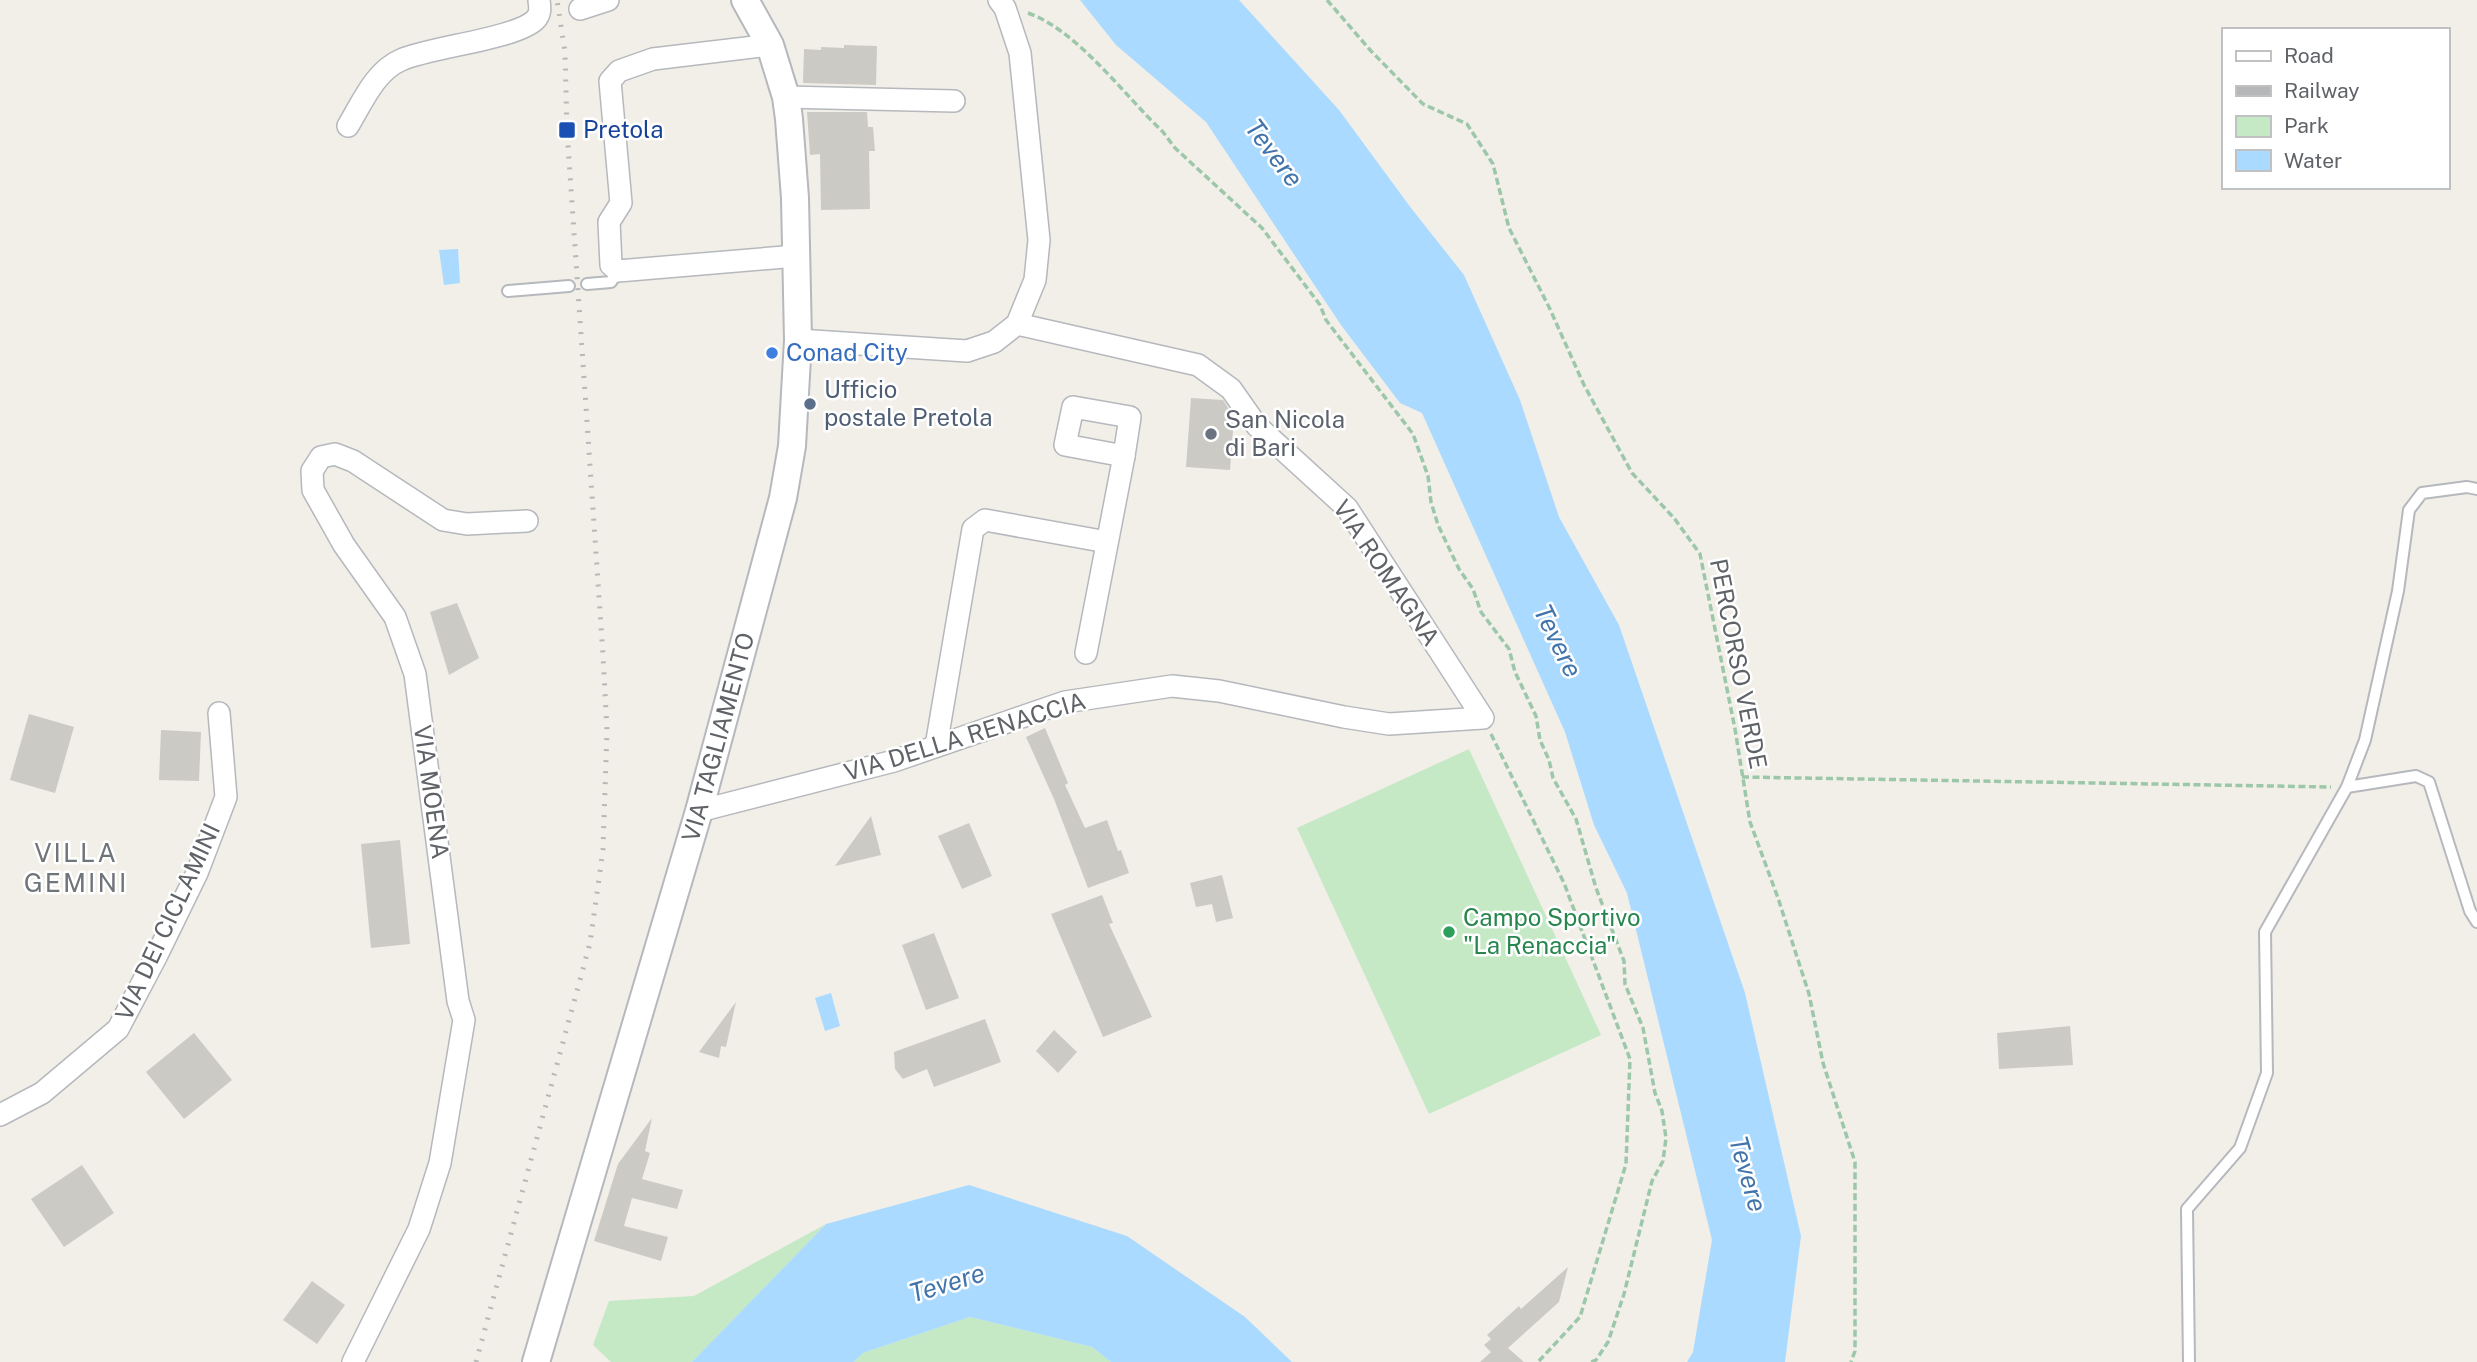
<svg xmlns="http://www.w3.org/2000/svg" width="2477" height="1362" font-family="'Public Sans',sans-serif">
  <rect width="100%" height="100%" fill="#f1efe8"/>
  <g fill="#c5e8c5">
    <path d="M1469 749 1601 1035 1429 1114 1297 828Z"/>
    <path d="M826 1224 692 1362H611L593 1345 609 1301 694 1296Z"/>
    <path d="M970 1317 1092 1347 1111 1362H854L863 1353Z"/>
  </g>
  <g fill="#aadaff">
    <path d="M1080 0H1239L1339 110 1411 208 1464 275 1520 400 1559 517 1619 625 1745 993 1801 1236 1785 1362H1687L1693 1352 1712 1240 1627 893 1594 825 1565 732 1422 413 1400 403 1341 325 1206 122 1116 45Z"/>
    <path d="M458 249 460 283 444 285 439 250Z"/>
    <path d="M831 993 840 1026 825 1031 815 998Z"/>
    <path d="M969 1185 1127 1236 1245 1317 1292 1362H1111L1092 1347 970 1317 863 1353 854 1362H692L826 1224Z"/>
  </g>
  <g fill="#cccac5">
    <path d="M844 45 877 46 876 85 803 83 804 49 821 50V47L844 48Z"/>
    <path d="M807 112H867L868 127H873L875 151H869L870 209 821 210 820 154 810 155Z"/>
    <path d="M1191 398 1223 400 1234 417 1230 470 1186 467Z"/>
    <path d="M457 603 479 658 449 675 430 612Z"/>
    <path d="M29 714 74 727 55 793 10 780Z"/>
    <path d="M1045 728 1068 783 1065 785 1085 828 1107 820 1118 851 1121 850 1129 873 1088 888 1054 799 1026 737Z"/>
    <path d="M161 730 201 732 199 781 159 780Z"/>
    <path d="M871 816 881 855 835 866Z"/>
    <path d="M969 823 992 876 962 889 938 836Z"/>
    <path d="M400 840 410 944 371 948 361 844Z"/>
    <path d="M1222 875 1233 918 1216 922 1212 904 1196 907 1190 883Z"/>
    <path d="M1102 895 1113 923 1109 924 1152 1017 1103 1037 1051 914Z"/>
    <path d="M934 933 959 998 926 1010 902 945Z"/>
    <path d="M736 1002 726 1047 721 1046 719 1058 699 1052Z"/>
    <path d="M985 1019 1001 1062 934 1087 927 1069 903 1079 895 1069 894 1052Z"/>
    <path d="M2070 1026 2073 1065 1999 1069 1997 1033Z"/>
    <path d="M1054 1030 1077 1052 1058 1073 1036 1051Z"/>
    <path d="M194 1033 232 1080 184 1119 146 1072Z"/>
    <path d="M652 1118 645 1151 650 1153 642 1179 683 1190 677 1209 632 1198 624 1226 668 1237 661 1261 594 1241 618 1164Z"/>
    <path d="M82 1165 114 1213 64 1247 31 1199Z"/>
    <path d="M1568 1267 1559 1302 1508 1348 1524 1362H1480L1491 1352 1484 1345 1491 1339 1487 1335 1519 1306 1521 1309Z"/>
    <path d="M312 1281 345 1305 317 1344 283 1320Z"/>
  </g>
  <g fill="none" stroke-linecap="round" stroke-linejoin="round">
    <defs>
      <g id="service">
        <path d="M587 284 611 282 618 271"/>
        <path d="M508 291 569 286"/>
        <path d="M2347 787 2416 776 2429 782 2470 911 2477 922"/>
        <path d="M2189 1362 2187 1209 2240 1148 2267 1073 2265 932 2347 787 2365 740 2398 591 2409 510 2422 493 2467 487 2477 489"/>
      </g>
      <g id="minor">
        <path d="M580 9 608 0"/>
        <path d="M770 45 653 59 619 71 610 81 621 203 609 222 611 265 618 271 796 256"/>
        <path d="M786 97 954 101"/>
        <path d="M348 126C362 103 375 71 401 60 430 47 515 39 535 20 541 14 540 8 539 0"/>
        <path d="M798 340 967 351 994 342 1017 324 1035 280 1039 240 1020 53 1005 8 999 0"/>
        <path d="M1073 407 1130 417 1124 456 1065 445Z"/>
        <path d="M1086 653 1124 456"/>
        <path d="M936 746 973 529 985 520 1107 542"/>
        <path d="M699 811 894 761 1065 702 1172 686 1219 691 1344 717 1389 724 1483 718 1347 508 1257 426 1231 389 1198 365 1017 324"/>
        <path d="M0 1115 42 1093 118 1029 157 955 197 873 226 797 219 713"/>
        <path d="M353 1362 419 1229 440 1163 464 1020 458 1001 415 674 395 617 344 545 313 490 312 471 321 457 335 454 353 461 443 520 467 524 527 521"/>
      </g>
      <g id="tertiary">
        <path id="s1" d="M536 1362 699 811 783 498 792 446 798 340 795 198 789 119 786 97 770 45 745 0"/>
      </g>
    </defs>
    <use href="#service" stroke="#b5b8bc" stroke-width="14"/>
    <use href="#minor" stroke="#b5b8bc" stroke-width="24"/>
    <use href="#tertiary" stroke="#b5b8bc" stroke-width="30"/>
    <g stroke="#9cc7a9" stroke-width="3.5" stroke-dasharray="7 3.5" stroke-linecap="butt">
      <path d="M1327 0 1371 51 1423 104 1467 124 1493 164 1509 228 1549 307 1584 385 1632 473 1674 518 1700 554 1735 729 1750 822 1778 898 1809 994 1823 1063 1855 1162V1351L1851 1362"/>
      <path d="M1028 13C1077 30 1125 96 1163 132L1175 148 1262 228 1320 305 1326 320 1413 434 1428 476 1431 502 1438 525 1459 569 1473 589 1481 612 1509 649 1515 672 1536 716 1540 740 1549 760 1553 778 1576 819 1596 888 1624 961 1625 984 1643 1028 1655 1093 1662 1111 1666 1138 1663 1161 1652 1181 1624 1294 1608 1342 1596 1360 1591 1362"/>
      <path d="M1491 734 1564 883 1630 1059 1626 1164 1580 1317 1538 1362"/>
      <path d="M1742 777 2331 787"/>
    </g>
    <use href="#service" stroke="#fff" stroke-width="10"/>
    <use href="#minor" stroke="#fff" stroke-width="21"/>
    <use href="#tertiary" stroke="#fff" stroke-width="26"/>
    <path stroke="#b6b7b8" stroke-width="5" stroke-dasharray="2 9" stroke-linecap="butt" d="M476 1362 590 943 603 850 607 731 603 655 567 130 565 52 557 0"/>
  </g>
  <rect fill="#1a4fb4" stroke="#fff" stroke-width="2.5" x="558" y="121" width="18" height="18" rx="3.5"/>
  <circle fill="#3f7fe0" stroke="#fff" stroke-width="2.5" cx="772" cy="353" r="7"/>
  <circle fill="#5c6f8a" stroke="#fff" stroke-width="2.5" cx="810" cy="404" r="7"/>
  <circle fill="#6b7280" stroke="#fff" stroke-width="2.5" cx="1211" cy="434" r="7"/>
  <circle fill="#2e9e5b" stroke="#fff" stroke-width="2.5" cx="1449" cy="932" r="7"/>
  <g text-anchor="middle" stroke-width="5" stroke-linejoin="round" paint-order="stroke">
    <g font-size="24" fill="#164399" stroke="#fff" text-anchor="start">
      <text x="583" y="138">Pretola</text>
    </g>
    <g font-size="24" fill="#366cbe" stroke="#fff" text-anchor="start">
      <text x="786" y="361">Conad City</text>
    </g>
    <g font-size="24" fill="#4e5e75" stroke="#fff" text-anchor="start">
      <text x="824" y="398">Ufficio<tspan x="824" dy="28">postale Pretola</tspan></text>
    </g>
    <g font-size="24" fill="#5b616d" stroke="#fff" text-anchor="start">
      <text x="1225" y="428">San Nicola<tspan x="1225" dy="28">di Bari</tspan></text>
    </g>
    <g font-size="24" fill="#5f6368" stroke="#fff">
      <text transform="translate(1386 573) rotate(56)" y="8">VIA ROMAGNA</text>
      <text transform="translate(1738 664) rotate(79)" y="8">PERCORSO VERDE</text>
      <text dy="8" stroke="none"><textPath href="#s1" startOffset="651">VIA TAGLIAMENTO</textPath></text>
      <text transform="translate(965 737) rotate(-17)" y="8">VIA DELLA RENACCIA</text>
      <text transform="translate(431 792) rotate(82)" y="8">VIA MOENA</text>
      <text transform="translate(168 922) rotate(-65)" y="8">VIA DEI CICLAMINI</text>
    </g>
    <g font-size="24" fill="#27864d" stroke="#fff" text-anchor="start">
      <text x="1463" y="926">Campo Sportivo<tspan x="1463" dy="28">"La Renaccia"</tspan></text>
    </g>
    <g font-size="26" font-style="italic" fill="#4174aa" stroke="#fff">
      <text transform="translate(1274 153) rotate(53)" y="9">Tevere</text>
      <text transform="translate(1558 641) rotate(64)" y="9">Tevere</text>
      <text transform="translate(1748 1174) rotate(74)" y="9">Tevere</text>
      <text transform="translate(947 1283) rotate(-17)" y="9">Tevere</text>
    </g>
    <g font-size="26" letter-spacing="2" fill="#70757a" stroke="#fff">
      <text x="76" y="862">VILLA<tspan x="76" dy="30">GEMINI</tspan></text>
    </g>
  </g>
  <rect x="2222" y="28" width="228" height="161" fill="#ffffff" stroke="#bfc1c3" stroke-width="2"/>
  <rect x="2236" y="51" width="35" height="10" fill="#ffffff" stroke="#bfc1c3" stroke-width="2"/>
  <text x="2284" y="63" font-size="21" fill="#5f6368">Road</text>
  <rect x="2236" y="86" width="35" height="10" fill="#b6b7b8" stroke="#bfc1c3" stroke-width="2"/>
  <text x="2284" y="98" font-size="21" fill="#5f6368">Railway</text>
  <rect x="2236" y="116" width="35" height="21" fill="#c5e8c5" stroke="#bfc1c3" stroke-width="2"/>
  <text x="2284" y="133" font-size="21" fill="#5f6368">Park</text>
  <rect x="2236" y="150" width="35" height="21" fill="#aadaff" stroke="#bfc1c3" stroke-width="2"/>
  <text x="2284" y="168" font-size="21" fill="#5f6368">Water</text>
</svg>
